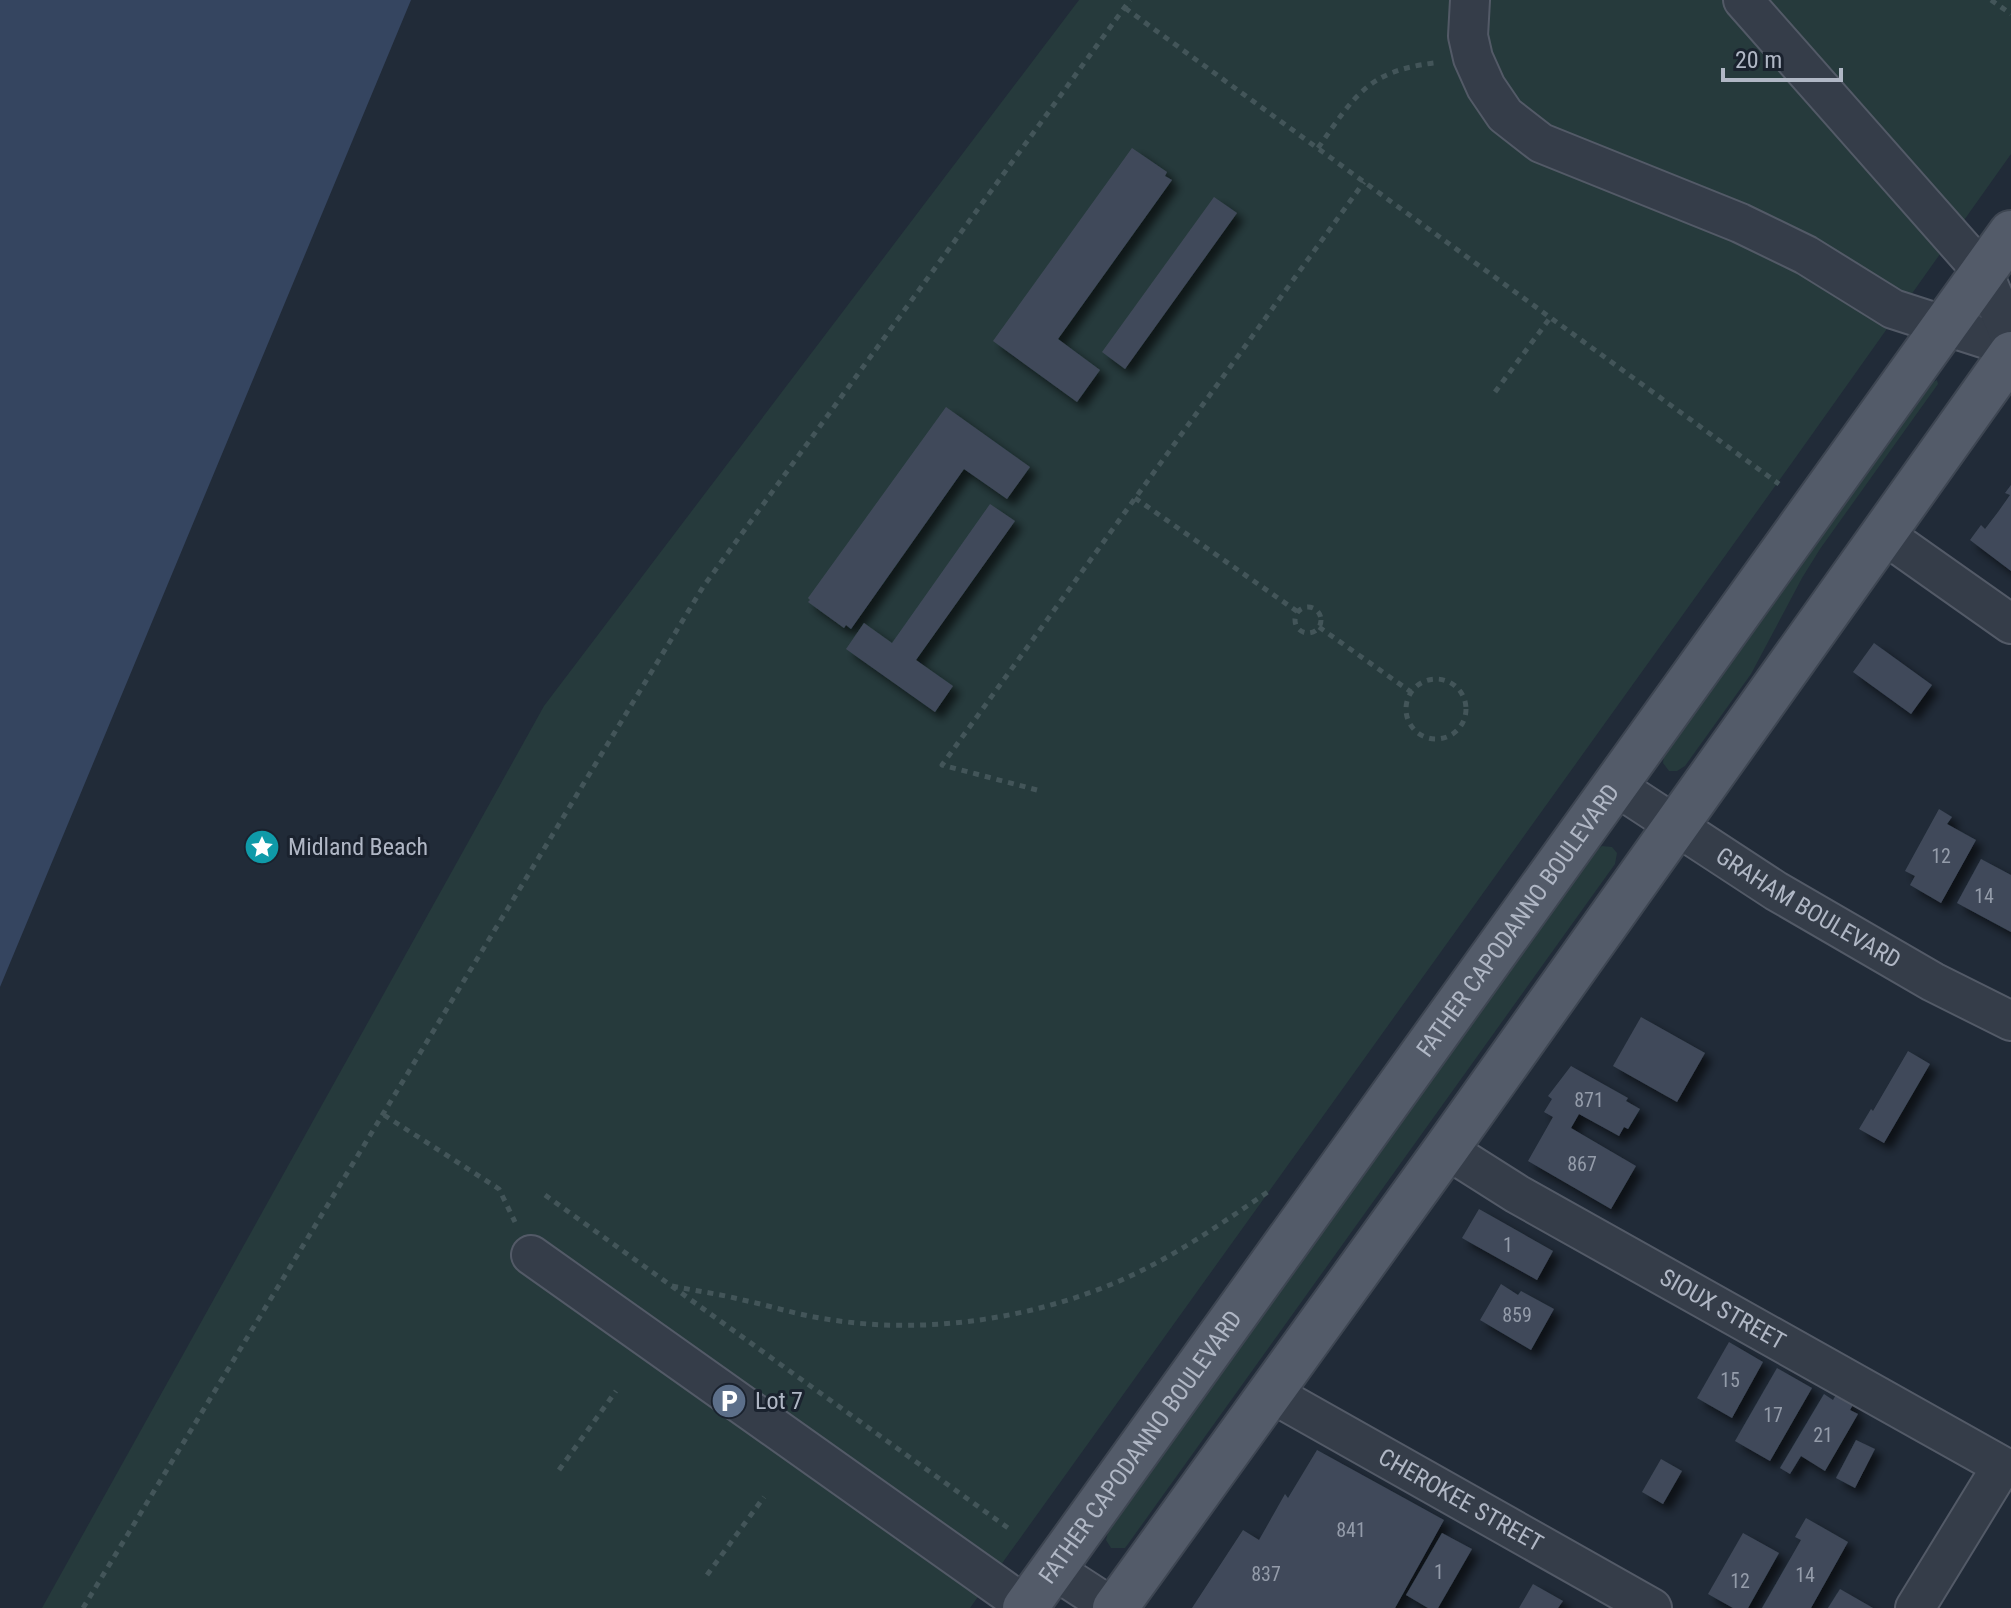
<svg xmlns="http://www.w3.org/2000/svg" width="2011" height="1608" font-family="'Roboto Condensed',sans-serif">
  <defs>
    <filter id="shadow"><feDropShadow dx="7" dy="7" stdDeviation="4" flood-color="#0009"/></filter>
  </defs>
  <rect width="100%" height="100%" fill="#212b38"/>
  <g fill="#263a3c">
    <path d="M1079 0H2011V154L1791 464 970 1608H42L544 706Z"/>
    <path d="M1937 380 1938 384 1820 549 1802 578 1751 674 1685 766 1677 771H1669L1663 763 1664 754 1933 382Z"/>
    <path d="M1602 846 1612 847 1617 853 1615 864 1128 1544 1125 1548H1111L1106 1540 1108 1532 1595 851Z"/>
  </g>
  <path fill="#354560" d="M0 0H411L0 987Z"/>
  <g fill="#404a5a" filter="url(#shadow)">
    <path d="M1132 148 1167 172 1165 176 1172 180 1058 339 1100 370 1077 402 993 341Z"/>
    <path d="M1214 197 1237 213 1125 369 1102 352Z"/>
    <path d="M946 407 1030 467 1007 499 964 469 851 629 846 625 844 628 808 602 810 600 808 598Z"/>
    <path d="M2011 485V571L1970 540 1981 525 1985 529 1998 512 2010 495 2005 493Z"/>
    <path d="M990 504 1015 521 916 660 953 686 935 712 846 649 864 623 892 643Z"/>
    <path d="M1874 643 1932 685 1911 714 1853 672Z"/>
    <path d="M1939 809 1952 817 1947 824 1976 840 1941 903 1910 885 1915 876 1905 871Z"/>
    <path d="M1981 859 2011 875V932L1957 903Z"/>
    <path d="M1641 1017 1705 1053 1677 1102 1613 1066Z"/>
    <path d="M1908 1051 1930 1064 1884 1143 1859 1129 1871 1109 1873 1111Z"/>
    <path d="M1571 1066 1628 1098 1626 1101 1640 1109 1628 1129 1624 1127 1619 1136 1579 1114 1571 1128 1636 1166 1611 1209 1528 1161 1553 1117 1544 1112 1552 1099 1548 1096Z"/>
    <path d="M1479 1209 1553 1251 1537 1280 1462 1238Z"/>
    <path d="M1501 1284 1518 1295 1521 1291 1554 1309 1531 1350 1480 1320Z"/>
    <path d="M1729 1342 1763 1362 1732 1418 1697 1398Z"/>
    <path d="M1777 1368 1812 1388 1770 1461 1735 1441Z"/>
    <path d="M1837 1393 1854 1403 1850 1410 1858 1414 1825 1471 1801 1456 1790 1474 1780 1468 1824 1394 1833 1400Z"/>
    <path d="M1856 1440 1875 1449 1855 1488 1836 1478Z"/>
    <path d="M1317 1450 1444 1520 1395 1608H1192L1243 1530 1259 1540 1285 1494 1288 1498Z"/>
    <path d="M1661 1459 1682 1471 1663 1504 1642 1492Z"/>
    <path d="M1806 1518 1848 1542 1811 1608H1762L1801 1540 1795 1537Z"/>
    <path d="M1442 1533 1472 1549 1438 1608H1428L1406 1595Z"/>
    <path d="M1743 1533 1779 1553 1748 1608H1733L1708 1594Z"/>
    <path d="M1533 1584 1563 1601 1558 1608H1519Z"/>
    <path d="M1840 1589 1873 1608H1828Z"/>
  </g>
  <g fill="none" stroke-linecap="round" stroke-linejoin="round">
    <defs>
      <g id="minor">
        <path d="M1470 0 1468 36 1473 58 1486 87 1505 115 1541 143 1740 223 1806 255 1893 309 2011 347"/>
        <path d="M1743 0 1983 272 2011 338"/>
        <path d="M1882 533 2011 624"/>
        <path id="s1" d="M1614 785 1776 891 1933 982 2011 1021"/>
        <path id="s2" d="M1446 1149 1517 1194 2002 1466 1915 1608"/>
        <path d="M531 1255 1026 1606"/>
        <path id="s3" d="M1271 1393 1652 1608"/>
        <path d="M1053 1569 1113 1608"/>
      </g>
      <g id="major">
        <path id="s4" d="M1025 1608 2011 233"/>
        <path d="M1115 1608 1446 1149 2011 354"/>
      </g>
    </defs>
    <use href="#minor" stroke="#535a67" stroke-width="42"/>
    <use href="#major" stroke="#3e4652" stroke-width="48"/>
    <g stroke="#435559" stroke-width="5" stroke-dasharray="6 6" stroke-linecap="butt">
      <path d="M1991 0 2011 14"/>
      <path d="M1125 8 1779 484"/>
      <path d="M1318 148C1354 97 1367 71 1434 63"/>
      <path d="M1495 392 1550 318"/>
      <path d="M1135 498 1298 612"/>
      <circle cx="1308" cy="620" r="13"/>
      <path d="M1319 627 1411 692"/>
      <circle cx="1436" cy="709" r="30"/>
      <path d="M1037 790 942 765 1364 182"/>
      <path d="M384 1115 499 1189 515 1222"/>
      <path d="M545 1195 1008 1528"/>
      <path d="M672 1286C696 1291 720 1294 743 1300 771 1306 798 1315 826 1319 922 1335 1027 1320 1117 1282 1173 1258 1222 1223 1272 1189"/>
      <path d="M559 1470 616 1391"/>
      <path d="M707 1575 764 1497"/>
      <path d="M83 1608 703 587 1130 0"/>
    </g>
    <use href="#minor" stroke="#353d49" stroke-width="38"/>
    <use href="#major" stroke="#535b69" stroke-width="44"/>
  </g>
  <defs>
    <symbol id="sight-disc" viewBox="-11 -11 22 22"><circle r="9.5" fill="#0f9aa8" stroke="#1a222e"/><path d="M0-6L1.8-2.2L6-1.7L2.9 1.2L3.7 5.4L0 3.3L-3.7 5.4L-2.9 1.2L-6-1.7L-1.8-2.2Z" fill="#fff"/></symbol>
    <symbol id="parking-disc" viewBox="-11 -11 22 22"><circle r="9.5" fill="#5c6f8a" stroke="#1a222e"/><path d="M-3.5-5.5H1a3.5 3.5 0 0 1 0 7H-1V5.5H-3.5ZM-1-3.4V-.6H.8a1.4 1.4 0 0 0 0-2.8Z" fill="#fff"/></symbol>
  </defs>
  <g fill-rule="evenodd">
    <use href="#sight-disc" x="242" y="827" width="40" height="40"/>
    <use href="#parking-disc" x="709" y="1381" width="40" height="40"/>
  </g>
  <g text-anchor="middle" stroke-width="6" stroke-linejoin="round" paint-order="stroke">
    <g font-size="20" fill="#949caa">
      <text x="1941" y="863">12</text>
      <text x="1984" y="903">14</text>
      <text x="1589" y="1107">871</text>
      <text x="1582" y="1171">867</text>
      <text x="1508" y="1252">1</text>
      <text x="1517" y="1322">859</text>
      <text x="1730" y="1387">15</text>
      <text x="1773" y="1422">17</text>
      <text x="1823" y="1442">21</text>
      <text x="1351" y="1537">841</text>
      <text x="1439" y="1579">1</text>
      <text x="1266" y="1581">837</text>
      <text x="1805" y="1582">14</text>
      <text x="1740" y="1588">12</text>
    </g>
    <g font-size="24" fill="#b0b7c5" stroke="#1a222e" text-anchor="start">
      <text x="288" y="855">Midland Beach</text>
      <text x="755" y="1409">Lot 7</text>
    </g>
    <g font-size="24" fill="#b0b7c5" stroke="#1a222e">
      <text dy="8" stroke="none"><textPath href="#s1" startOffset="230">GRAHAM BOULEVARD</textPath></text>
      <text dy="8" stroke="none"><textPath href="#s4" startOffset="846">FATHER CAPODANNO BOULEVARD</textPath></text>
      <text dy="8" stroke="none"><textPath href="#s2" startOffset="320">SIOUX STREET</textPath></text>
      <text dy="8" stroke="none"><textPath href="#s4" startOffset="198">FATHER CAPODANNO BOULEVARD</textPath></text>
      <text dy="8" stroke="none"><textPath href="#s3" startOffset="218">CHEROKEE STREET</textPath></text>
    </g>
  </g>
  <path d="M1723 68v12h118v-12" fill="none" stroke="#b0b7c5" stroke-width="4"/>
  <text x="1735" y="68" font-size="24" fill="#b0b7c5" stroke="#1a222e" stroke-width="6" paint-order="stroke">20 m</text>
</svg>
